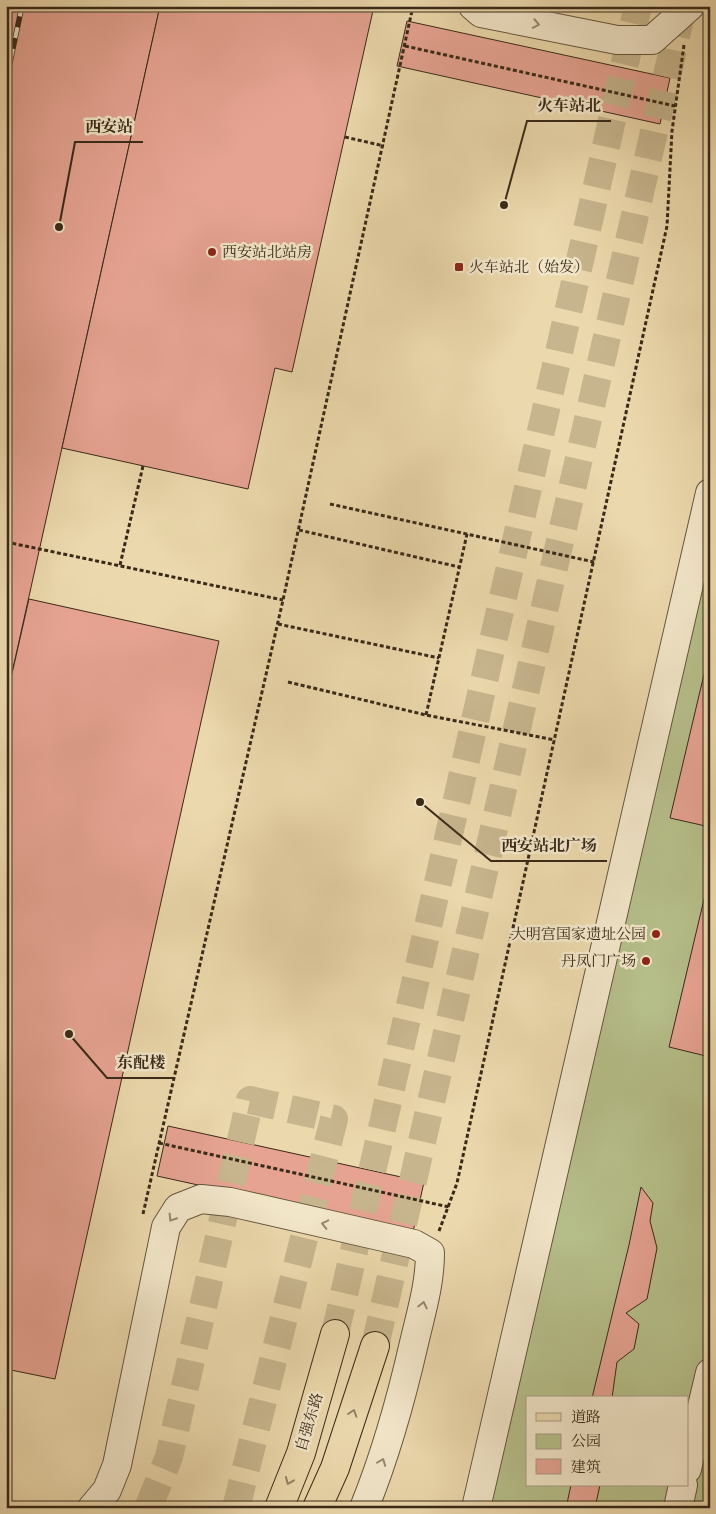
<svg xmlns="http://www.w3.org/2000/svg" width="716" height="1514" font-family="'Old Standard TT','Noto Serif SC',serif">
  <rect width="100%" height="100%" fill="#ebd8ac"/>
  <filter id="stains"><feTurbulence type="fractalNoise" baseFrequency=".004" numOctaves="4"/><feColorMatrix values="0 0 0 0 .2 0 0 0 0 .09 0 0 0 0 .02 0 0 0 .5 -.17"/></filter>
  <radialGradient id="worn" r=".72"><stop offset=".6" stop-color="#630" stop-opacity="0"/><stop offset="1" stop-color="#630" stop-opacity=".3"/></radialGradient>
  <path fill="#b6bf8a" stroke="#787451" fill-rule="evenodd" d="M710 471V1508H469ZM527 1398H687V1485H527Z"/>
  <g fill="#e6a392" stroke="#392a18">
    <path d="M6 6H160L6 700Z"/>
    <path d="M160 6H374L292 372 275 368 248 489 62 448Z"/>
    <path d="M407 21 670 78 660 124 397 66Z"/>
    <path d="M29 599 219 641 55 1379 6 1369V700Z"/>
    <path d="M710 649V827L670 818Z"/>
    <path d="M710 874V1057L669 1047Z"/>
    <path d="M168 1126 424 1182 413 1232 157 1176Z"/>
    <path d="M641 1187 653 1203 650 1221 657 1248 647 1299 626 1313 639 1324 634 1349 617 1362 612 1398H592L629 1245Z"/>
    <path d="M571 1485H600L595 1508H566Z"/>
  </g>
  <g fill="none" stroke-linecap="round" stroke-linejoin="round">
    <path stroke="#c7b58e" stroke-width="28" stroke-dasharray="28 14" stroke-linecap="butt" d="M148 1508 169 1457 250 1100 334 1119 236 1508"/>
    <g stroke="#c7b58e" stroke-width="28" stroke-dasharray="28 14" stroke-linecap="butt">
      <path d="M335 1334 638 6"/>
      <path d="M375 1346 683 6"/>
    </g>
    <defs>
      <g id="minor">
        <path d="M473 6 481 13 617 40H652L690 6"/>
        <path d="M687 1469 710 1373"/>
        <path d="M92 1508 107 1490 117 1465 166 1227 178 1208 201 1199 230 1202 414 1244 430 1253C430 1284 421 1313 414 1343 401 1400 386 1454 364 1508"/>
        <path d="M476 1508 710 493"/>
        <path d="M678 1508 683 1485"/>
      </g>
      <g id="major">
        <path d="M279 1508 301 1453 335 1334"/>
        <path d="M317 1508 335 1468 375 1346"/>
      </g>
    </defs>
    <use href="#minor" stroke="#66563d" stroke-width="30"/>
    <use href="#major" stroke="#392a18" stroke-width="30"/>
    <g stroke="#392a18" stroke-width="3" stroke-dasharray="4 2.5" stroke-linecap="butt">
      <path d="M405 46 675 106"/>
      <path d="M345 137 384 146"/>
      <path d="M330 504 594 562"/>
      <path d="M299 530 459 567"/>
      <path d="M6 542 283 600"/>
      <path d="M278 624 439 658"/>
      <path d="M288 682 426 715 555 740"/>
      <path d="M426 715 467 534"/>
      <path d="M159 1143 449 1207"/>
      <path d="M143 1214 283 600 413 6"/>
      <path d="M439 1231 457 1183 667 226 672 131 684 45"/>
    </g>
    <use href="#minor" stroke="#f2e6c9" stroke-width="28"/>
    <use href="#major" stroke="#ebd8ac" stroke-width="28"/>
    <defs>
      <path id="rail" d="M6 81 22 6"/>
    </defs>
    <use href="#rail" stroke="#392a18" stroke-width="5.5"/>
    <use href="#rail" stroke="#f2e6c9" stroke-width="4" stroke-dasharray="11" stroke-linecap="butt"/>
    <path stroke="#392a18" stroke-width="3" stroke-dasharray="4 2.5" stroke-linecap="butt" d="M120 565 143 466"/>
  </g>
  <defs><path id="oneway-chevron" d="M-2-3.5L2.5 0L-2 3.5" fill="none" stroke-width="1.6" stroke-linecap="round" stroke-linejoin="round" transform="scale(1.25)"/></defs>
  <g stroke="#968870">
    <use href="#oneway-chevron" transform="translate(536 24) rotate(11)"/>
    <use href="#oneway-chevron" transform="translate(172 1218) rotate(122)"/>
    <use href="#oneway-chevron" transform="translate(325 1224) rotate(-167)"/>
    <use href="#oneway-chevron" transform="translate(423 1305) rotate(-77)"/>
    <use href="#oneway-chevron" transform="translate(382 1462) rotate(-69)"/>
  </g>
  <g stroke="#928162">
    <use href="#oneway-chevron" transform="translate(353 1413) rotate(-72)"/>
    <use href="#oneway-chevron" transform="translate(289 1481) rotate(112)"/>
  </g>
  <g fill="#8f2418" stroke="#f2e6c9" stroke-width="2">
    <circle cx="212" cy="252" r="5"/>
    <rect x="454" y="262" width="10" height="10" rx="2.5"/>
    <circle cx="656" cy="934" r="5"/>
    <circle cx="646" cy="961" r="5"/>
  </g>
  <g text-anchor="middle" stroke-width="5" stroke-linejoin="round" paint-order="stroke">
    <g font-size="15" fill="#392a18" stroke="#f2e6c9" text-anchor="start">
      <text x="222" y="257">西安站北站房</text>
      <text x="469" y="272">火车站北（始发）</text>
      <text x="646" y="939" text-anchor="end">大明宫国家遗址公园</text>
      <text x="636" y="966" text-anchor="end">丹凤门广场</text>
    </g>
    <g font-size="15" fill="#392a18" stroke="#f2e6c9">
      <text transform="translate(309 1422) rotate(-73)" y="5">自强东路</text>
    </g>
  </g>
  <path fill="none" stroke="#392a18" stroke-width="2" d="M504 205L527 121H611M59 227L75 142H143M420 802L491 861H607M69 1034L107 1078H175"/>
  <g fill="#392a18" stroke="#f2e6c9" stroke-width="2">
    <circle cx="504" cy="205" r="5"/>
    <circle cx="59" cy="227" r="5"/>
    <circle cx="420" cy="802" r="5"/>
    <circle cx="69" cy="1034" r="5"/>
  </g>
  <g font-size="16" text-anchor="middle" font-weight="bold" fill="#392a18" stroke="#f2e6c9" stroke-width="5" stroke-linejoin="round" paint-order="stroke">
    <text x="569" y="111">火车站北</text>
    <text x="109" y="132">西安站</text>
    <text x="549" y="851">西安站北广场</text>
    <text x="141" y="1068">东配楼</text>
  </g>
  <rect width="716" height="1514" fill="none" stroke="#ebd8ac" stroke-width="25"/>
  <rect x="8" y="8" width="701" height="1499" fill="none" stroke="#392a18" stroke-width="2.5"/>
  <rect x="12" y="12" width="691" height="1489" fill="none" stroke="#392a18"/>
  <rect x="526" y="1396" width="162" height="90" fill="#f2e6c9" stroke="#a89b82"/>
  <rect x="536" y="1413" width="25" height="8" fill="#ebd8ac" stroke="#a89b82"/>
  <text x="571" y="1422" font-size="15" fill="#392a18">道路</text>
  <rect x="536" y="1434" width="25" height="15" fill="#b6bf8a" stroke="#a89b82"/>
  <text x="571" y="1446" font-size="15" fill="#392a18">公园</text>
  <rect x="536" y="1459" width="25" height="15" fill="#e6a392" stroke="#a89b82"/>
  <text x="571" y="1472" font-size="15" fill="#392a18">建筑</text>
  <rect width="100%" height="100%" filter="url(#stains)"/>
  <rect width="100%" height="100%" fill="url(#worn)"/>
</svg>
